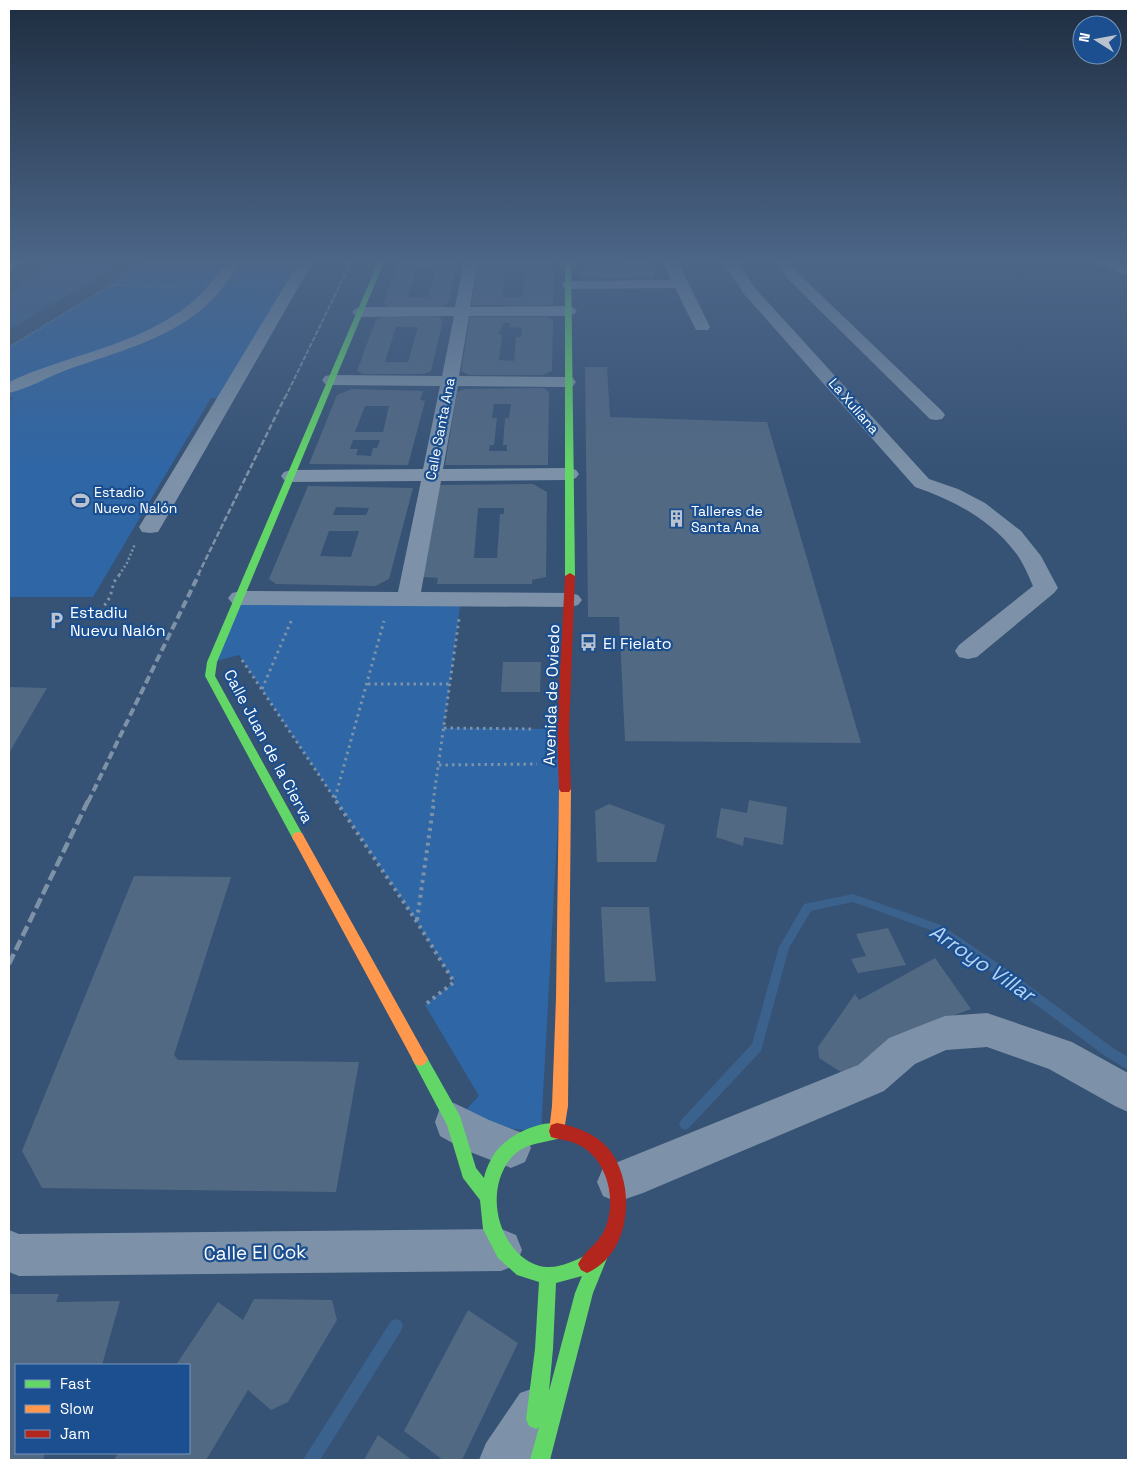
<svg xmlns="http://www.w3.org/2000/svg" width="1137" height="1469" font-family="'Space Grotesk',sans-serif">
  <rect width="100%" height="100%" fill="#365274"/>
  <g fill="#2f66a5">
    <path d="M148 260H304L226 398H211L93 597H9V403L13 398 9 396V347L111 285Z"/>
    <path d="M240 598 461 599 444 728 563 729 541 1132 454 1122 479 1096 425 1005 454 982 417 922 239 655 212 662Z"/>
  </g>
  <path fill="#3b618d" d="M56 260H123L93 280 9 330V293Z"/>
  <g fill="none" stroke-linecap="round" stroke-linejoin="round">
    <g fill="#3b618d" fill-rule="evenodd">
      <path d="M853 894 941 925 1008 970 1113 1048 1128 1057V1070L1105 1056 1000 978 933 931 853 902 811 911 789 948 761 1051 689 1128 685 1130 681 1128 679 1124 681 1120 752 1044 779 947 804 904Z"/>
      <path d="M396 1319 401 1321 403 1326 401 1331 320 1460H303L306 1455 391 1321Z"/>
    </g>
  </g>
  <g fill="#526984" fill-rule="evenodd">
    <path d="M637 260H646L653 266 641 268H654V279L582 277V265H589L588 271H596L597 265Z"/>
    <path d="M404 261H453L458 263 448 304 442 307H389L383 304 398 263ZM417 269H436L428 297H407Z"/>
    <path d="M483 261 554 262 553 305H471L480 262ZM505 271H525L522 297H502Z"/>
    <path d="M383 317H438L443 320 431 371 424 374H363L357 371 376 319ZM396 327H418L408 362H385Z"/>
    <path d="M470 317H547L553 319 552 371 543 375H469L461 371ZM504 323H510V327L522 328 521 337H516L514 361 499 360 502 335 498 334Z"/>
    <path d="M585 367H607L610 417 767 422 861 743 625 741 619 617H588Z"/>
    <path d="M544 388 549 392 548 465H445L457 392 464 389ZM494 404H511L509 418H505L503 445H507V451H489L490 445H494L497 418H492Z"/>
    <path d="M352 389 423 391 420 400 425 401 408 465 309 464 337 395ZM365 406H389L383 432H355ZM353 440H380L377 448H373L371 456 356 455 358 449H350Z"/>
    <path d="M533 484 547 492 546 577 532 580V584H437L438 578 423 577 440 485ZM478 508H504V514H500L497 558H474Z"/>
    <path d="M308 486 413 488 389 579 375 586 276 584 269 579ZM336 507 369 508 366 515H333ZM329 531H359L351 557 320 556Z"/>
    <path d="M503 662H541L540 692H501Z"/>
    <path d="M9 687 47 688 9 753Z"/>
    <path d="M749 800 787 807 783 845 744 837 743 846 716 837 721 808 747 813Z"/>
    <path d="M609 804 665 825 656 862H597L595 811Z"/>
    <path d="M134 876 231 877 174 1055 178 1060 359 1062 336 1192 42 1188 22 1151Z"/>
    <path d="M601 907H649L656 981 605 982Z"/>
    <path d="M888 928 906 965 858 973 851 959 866 956 856 934Z"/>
    <path d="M935 958 971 1009 889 1039 855 1067 841 1072 819 1058 818 1047 855 994 859 1000Z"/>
    <path d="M9 1294H59L56 1302 120 1301 102 1365H16V1453H45L43 1460H9Z"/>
    <path d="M254 1299 332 1300 337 1320 288 1402 271 1410 248 1390 206 1460H114L118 1453H189V1365H176L218 1302 243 1320Z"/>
    <path d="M468 1310 518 1343 462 1460H443L404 1431Z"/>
    <path d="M378 1435 412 1460H364Z"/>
  </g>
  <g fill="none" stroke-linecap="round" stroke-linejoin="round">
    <g stroke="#7d92a8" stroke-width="2" stroke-dasharray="1 2" stroke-linecap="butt">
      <path d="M112 285 186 288"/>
      <path d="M9 347 111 285 148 260"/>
    </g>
    <path stroke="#7d92a8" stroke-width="2.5" stroke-dasharray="2 2.5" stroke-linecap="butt" d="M119 575 127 563 135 544"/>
    <g stroke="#7d92a8" stroke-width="3" stroke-dasharray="2.5 4" stroke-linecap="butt">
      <path d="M101 611 110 597 114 582 120 574"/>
      <path d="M242 660 337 802"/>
      <path d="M368 684H450"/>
      <path d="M262 689 292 619"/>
      <path d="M444 728 534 729"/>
      <path d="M439 765 537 764"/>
      <path d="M335 798 384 621"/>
      <path d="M433 802 459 619"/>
    </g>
    <g stroke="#7d92a8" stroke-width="4" stroke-dasharray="3 4.5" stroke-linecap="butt">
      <path d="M336 801 417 922 454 982 426 1004"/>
      <path d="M417 920 434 801"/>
    </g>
    <path fill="#7d92a8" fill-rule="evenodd" d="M1123 260H1128V262H1124Z"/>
    <g fill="#7d92a8" fill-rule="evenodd">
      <path d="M228 260H242C230 278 218 296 201 310 163 341 114 353 69 369 49 376 28 389 9 393V382C68 354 139 346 191 303 205 291 217 276 228 260Z"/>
      <path d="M297 260H311L310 267 161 527 158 532 150 533 142 532 139 527 296 267Z"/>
      <path d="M464 260H478L470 307 569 306 574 308 577 311 574 314 569 316H469L459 376 567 377 573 378 576 382 573 386 567 387 458 386 443 469 569 468 576 470 579 474 576 478 569 480 441 481 421 592 570 593 578 595 582 600 578 605 570 607 240 605 232 603 228 598 232 593 240 591 398 592 421 481 291 482 284 480 281 476 284 472 291 470 423 469 440 386 331 385 325 384 322 380 325 376 331 375 442 376 454 316 360 317 355 315 352 312 355 309 360 307H455Z"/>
      <path d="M663 260H677L710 327 708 330H696L675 288 569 289 564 288 562 285 564 282 569 281 671 280Z"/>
      <path d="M722 260H736L755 288 929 479 958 489 985 503 1021 531 1041 556 1058 588 1054 593 977 657 968 659 959 657 955 651 959 645 1033 586C1028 575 1023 562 1015 552 990 519 953 500 915 487L744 294Z"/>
      <path d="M774 260H788L798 273 942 411 945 415 942 419 936 420 930 419 788 279Z"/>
      <path d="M1093 260H1112L1128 267V276L1095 263Z"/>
      <path d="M987 1013 1072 1042 1128 1073V1112L1115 1106 1049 1069 987 1047 946 1050 915 1064 884 1091 643 1193 617 1202 603 1196 597 1182 603 1168 858 1065 889 1038 932 1021 945 1016Z"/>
      <path d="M454 1103 489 1120 525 1134 531 1148 525 1162 511 1168 465 1150 440 1136 435 1122 440 1108Z"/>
      <path d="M501 1229 516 1235 522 1250 516 1265 501 1271 19 1276 9 1272V1230L19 1234Z"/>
      <path d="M537 1387 554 1393 560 1410 554 1427 531 1460H479L486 1443 520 1393Z"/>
    </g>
    <g fill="#63d668" fill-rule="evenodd">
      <path d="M16 260H23L9 271V266Z"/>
      <path d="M379 260H385L217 662 215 676 304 837 302 841 298 842 294 841 205 676 207 662Z"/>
      <path d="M565 260H571L575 576 570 579 565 576Z"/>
      <path d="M420 1052 425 1054 460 1116 476 1168 484 1178C486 1168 493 1153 501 1146 513 1133 545 1118 563 1125L565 1131 563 1137C545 1144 526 1141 511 1158 488 1186 494 1231 520 1255 527 1261 537 1267 547 1267 561 1268 575 1260 587 1255L590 1257 593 1250 599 1247 605 1250 608 1256 593 1293 550 1460H530L539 1427 536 1429 529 1426 526 1419 535 1349 539 1282 517 1275 498 1258 483 1229 480 1200 463 1178 447 1125 412 1059 415 1054ZM582 1276 575 1293 549 1391 553 1349 556 1283Z"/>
    </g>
    <g fill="#ff974d" fill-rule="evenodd">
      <path d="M565 784 569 786 571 789 568 1106 563 1137 557 1139 551 1137 549 1131 552 1106 556 998 559 789 561 786Z"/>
      <path d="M298 832 302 833 425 1054 428 1059 425 1064 420 1066 415 1064 292 837 294 833Z"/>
    </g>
    <g fill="#b3261e" fill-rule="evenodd">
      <path d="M570 573 575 576 569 729 571 789 569 792H561L559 789 557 729 565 576Z"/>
      <path d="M557 1123C577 1127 594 1133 608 1148 637 1183 632 1254 587 1273L581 1270 578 1264C584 1251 598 1244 604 1231 618 1202 608 1158 577 1144 569 1140 560 1140 551 1137L549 1131 551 1125Z"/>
    </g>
    <path stroke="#7e92a7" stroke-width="2" stroke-dasharray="5 2" stroke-linecap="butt" d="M285 398 352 260"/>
    <path stroke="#7e92a7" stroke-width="2.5" stroke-dasharray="6 2.5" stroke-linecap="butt" d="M198 575 285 397"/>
    <path stroke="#7e92a7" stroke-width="4" stroke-dasharray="8 4" stroke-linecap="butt" d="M88 802 199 574"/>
    <path stroke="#7e92a7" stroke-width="4.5" stroke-dasharray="11 4.5" stroke-linecap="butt" d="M9 964 88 801"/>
  </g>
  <linearGradient id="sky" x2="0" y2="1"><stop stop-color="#1e2d40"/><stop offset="0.56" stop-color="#4c6688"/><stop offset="1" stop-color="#4c6688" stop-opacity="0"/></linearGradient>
  <rect width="1137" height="466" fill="url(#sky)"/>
  <defs>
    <symbol id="stadium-bare" viewBox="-9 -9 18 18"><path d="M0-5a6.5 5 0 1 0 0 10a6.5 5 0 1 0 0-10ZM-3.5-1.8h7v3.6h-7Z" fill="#b9c2ce" stroke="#1b4f8f" stroke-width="2.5" paint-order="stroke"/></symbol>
    <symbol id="building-bare" viewBox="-9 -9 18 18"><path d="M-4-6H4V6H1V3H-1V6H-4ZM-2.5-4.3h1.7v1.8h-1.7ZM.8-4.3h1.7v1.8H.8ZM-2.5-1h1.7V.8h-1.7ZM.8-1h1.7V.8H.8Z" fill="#b9c2ce" stroke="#1b4f8f" stroke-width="2.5" paint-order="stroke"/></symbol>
    <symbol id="parking-bare" viewBox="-9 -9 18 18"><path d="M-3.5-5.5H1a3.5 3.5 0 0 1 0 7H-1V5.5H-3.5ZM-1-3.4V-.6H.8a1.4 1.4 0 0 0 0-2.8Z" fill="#b9c2ce" stroke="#1b4f8f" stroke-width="2.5" paint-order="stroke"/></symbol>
    <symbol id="bus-bare" viewBox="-9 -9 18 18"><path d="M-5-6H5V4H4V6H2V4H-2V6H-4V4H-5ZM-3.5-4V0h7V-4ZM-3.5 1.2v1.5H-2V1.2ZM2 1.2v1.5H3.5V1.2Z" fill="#b9c2ce" stroke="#1b4f8f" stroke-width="2.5" paint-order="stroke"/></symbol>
  </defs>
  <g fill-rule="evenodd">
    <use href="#stadium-bare" x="68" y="488" width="25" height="25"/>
    <use href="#building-bare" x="664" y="506" width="25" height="25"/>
    <use href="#parking-bare" x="44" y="608" width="25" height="25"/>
    <use href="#bus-bare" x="576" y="630" width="25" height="25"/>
  </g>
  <g text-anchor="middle" stroke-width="4.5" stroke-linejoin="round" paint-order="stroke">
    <g font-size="14" fill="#fff" stroke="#1b4f8f">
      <text transform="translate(854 406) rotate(49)" y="5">La Xuliana</text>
      <text transform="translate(440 429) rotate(-79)" y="5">Calle Santa Ana</text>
    </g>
    <g font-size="14" fill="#fff" stroke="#1b4f8f" text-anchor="start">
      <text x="94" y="497">Estadio<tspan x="94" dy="16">Nuevo Nalón</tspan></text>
      <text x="691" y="516">Talleres de<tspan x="691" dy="16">Santa Ana</tspan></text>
    </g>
    <g font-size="16" fill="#fff" stroke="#1b4f8f" text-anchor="start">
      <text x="70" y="618">Estadiu<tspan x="70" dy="18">Nuevu Nalón</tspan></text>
      <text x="603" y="649">El Fielato</text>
    </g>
    <g font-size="16" fill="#fff" stroke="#1b4f8f">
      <text transform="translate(551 695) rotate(-88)" y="6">Avenida de Oviedo</text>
      <text transform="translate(269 746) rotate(62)" y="6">Calle Juan de la Cierva</text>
    </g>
    <g font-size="19" fill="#fff" stroke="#1b4f8f">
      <text transform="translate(255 1252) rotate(-1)" y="7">Calle El Cok</text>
    </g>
    <g font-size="21" font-style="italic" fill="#b5d3f5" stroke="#1b4f8f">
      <text transform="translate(982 963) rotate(34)" y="7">Arroyo Villar</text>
    </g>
  </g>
  <rect width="1137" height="1469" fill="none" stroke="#ffffff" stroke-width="20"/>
  <rect x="15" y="1364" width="175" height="90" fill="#1b4f8f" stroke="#7695bc"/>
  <rect x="25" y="1380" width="25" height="8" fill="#63d668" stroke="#7695bc"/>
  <text x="60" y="1389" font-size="15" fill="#ffffff">Fast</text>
  <rect x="25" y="1405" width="25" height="8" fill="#ff974d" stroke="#7695bc"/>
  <text x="60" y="1414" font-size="15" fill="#ffffff">Slow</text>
  <rect x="25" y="1430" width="25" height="8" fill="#b3261e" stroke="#7695bc"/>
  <text x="60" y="1439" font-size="15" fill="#ffffff">Jam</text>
  <g transform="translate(1097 40) rotate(281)"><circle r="24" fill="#1b4f8f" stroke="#7695bc"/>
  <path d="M0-4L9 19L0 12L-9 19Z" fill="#b9c2ce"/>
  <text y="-8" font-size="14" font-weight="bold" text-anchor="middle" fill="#ffffff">N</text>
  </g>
</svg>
